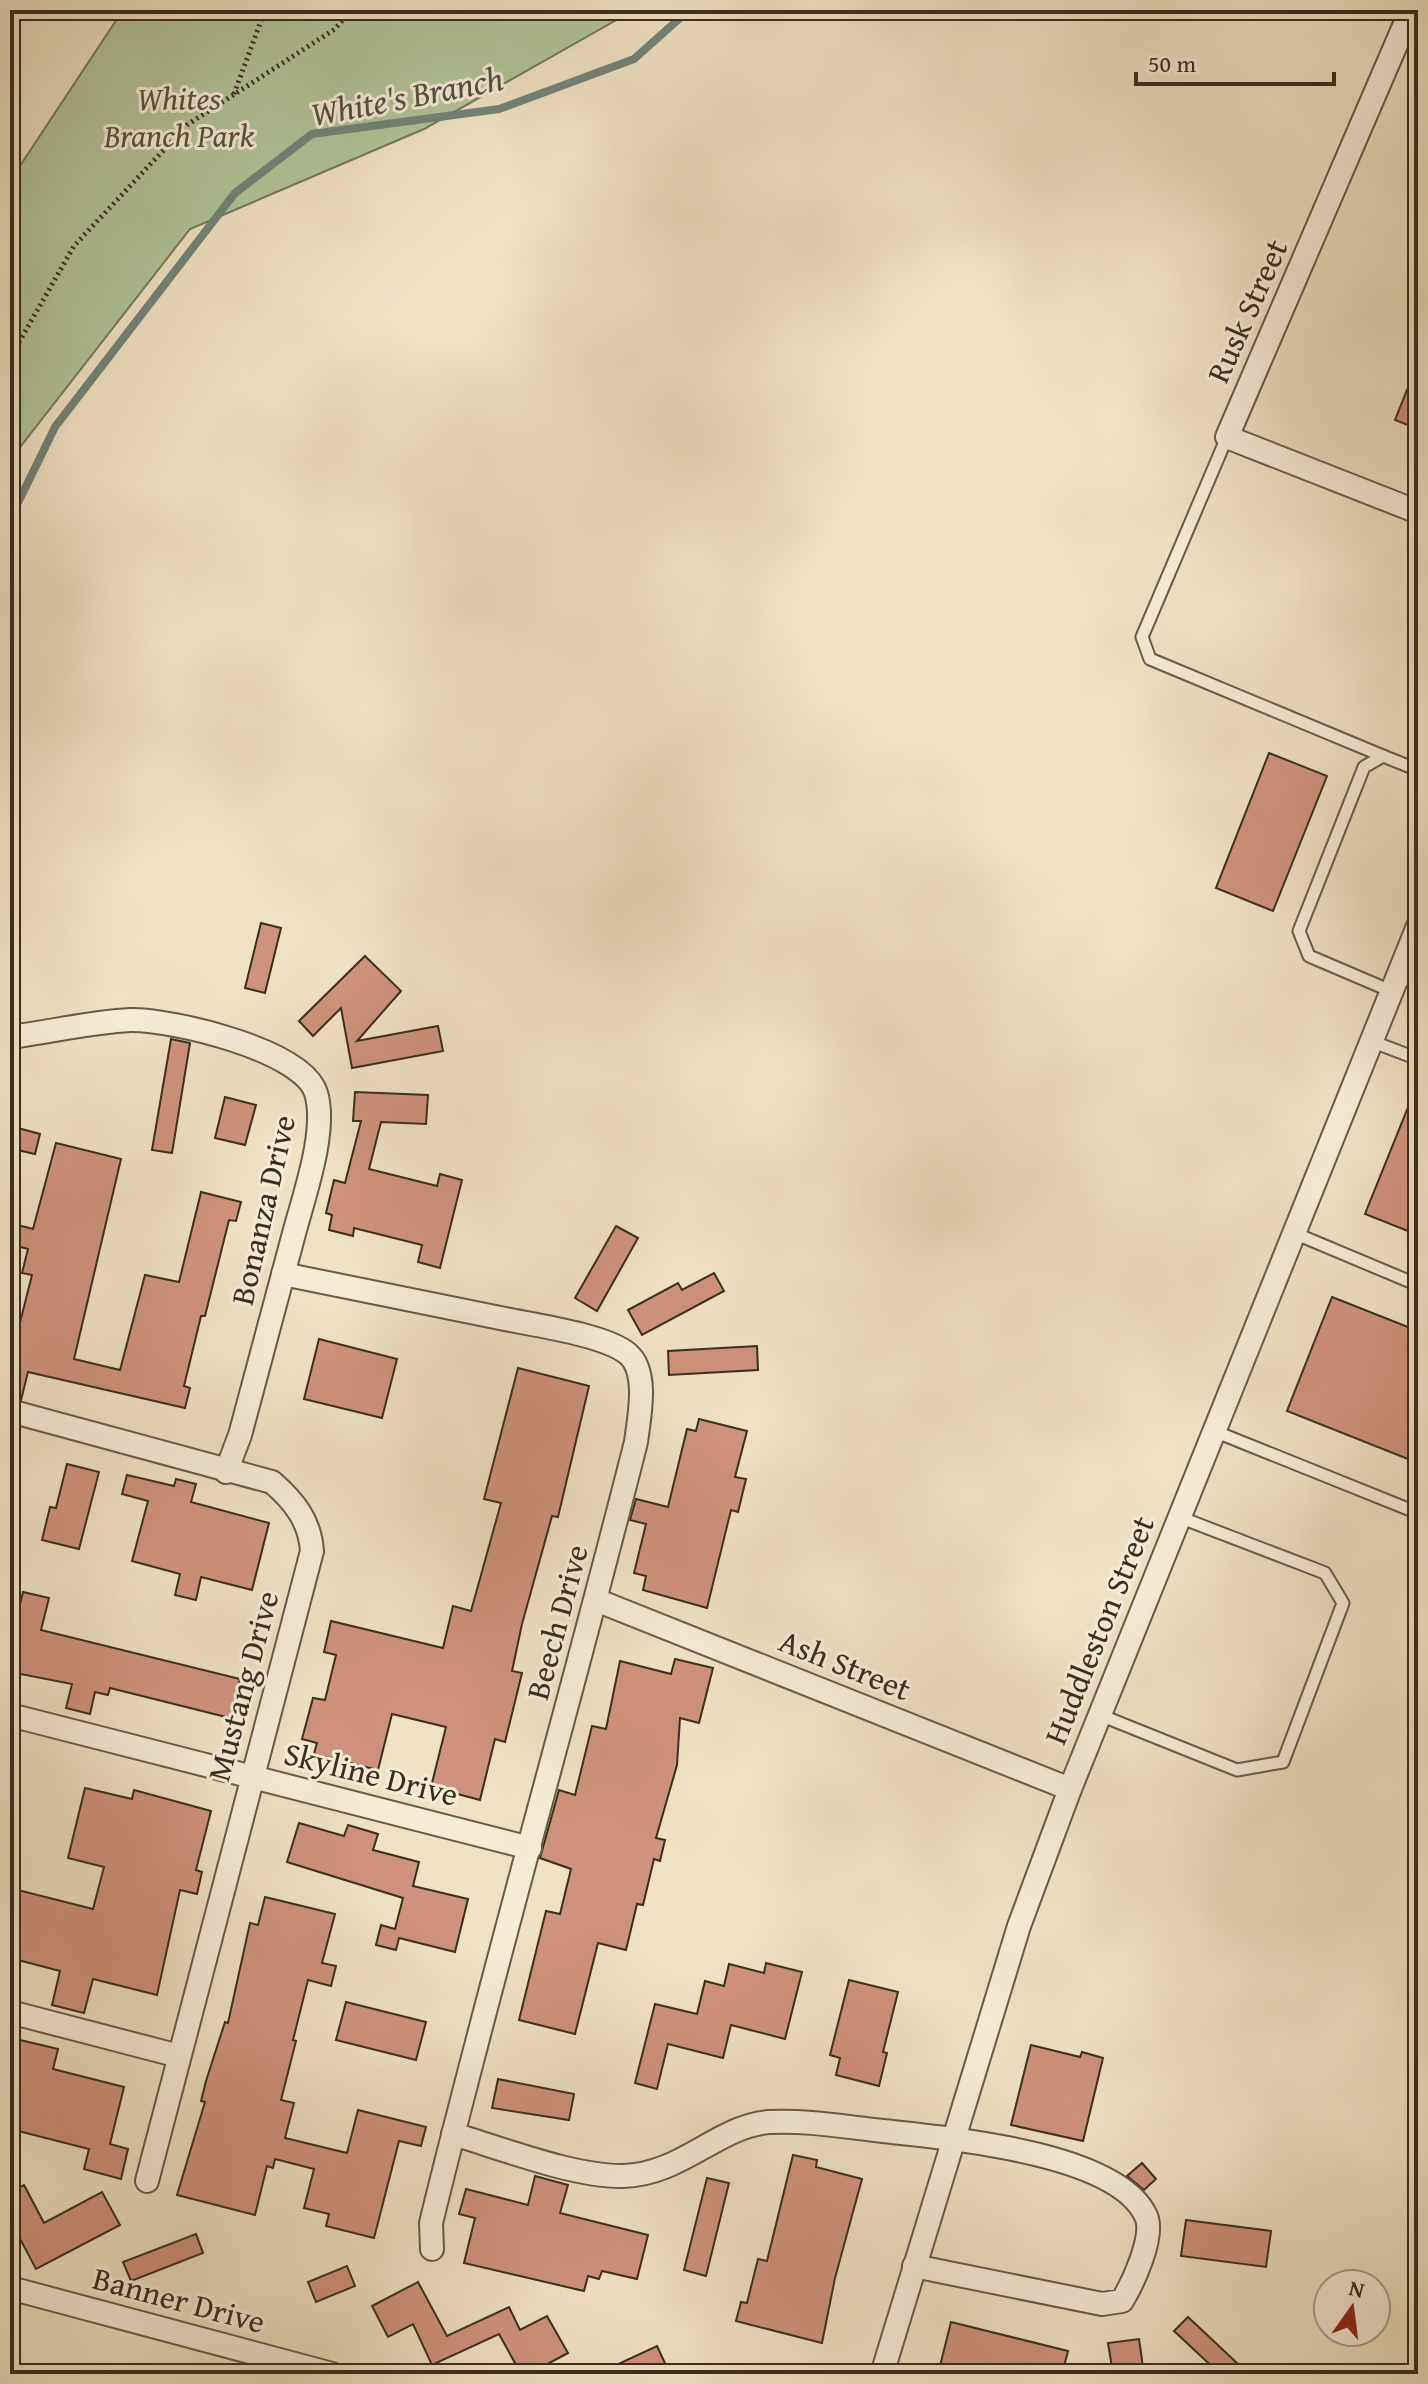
<svg xmlns="http://www.w3.org/2000/svg" width="1428" height="2384" font-family="'Gentium Book Plus',serif">
  <rect width="100%" height="100%" fill="#efe2c3"/>
  <filter id="stains"><feTurbulence type="fractalNoise" baseFrequency=".0025" numOctaves="4"/><feColorMatrix values="0 0 0 0 .2 0 0 0 0 .09 0 0 0 0 .02 0 0 0 .5 -.17"/></filter>
  <radialGradient id="worn" r=".72"><stop offset=".6" stop-color="#630" stop-opacity="0"/><stop offset="1" stop-color="#630" stop-opacity=".3"/></radialGradient>
  <path fill="#b2c499" stroke="#76795c" stroke-width="2" d="M123 10H634L424 129 190 229 10 460V181Z"/>
  <g fill="none" stroke-linecap="round" stroke-linejoin="round">
    <path stroke="#73847a" stroke-width="8" d="M10 519 55 427 235 193 312 134 499 109 634 59 689 10"/>
  </g>
  <g fill="#cf927c" stroke="#392e1e" stroke-width="2">
    <path d="M1417 365H1418V429L1395 420Z"/>
    <path d="M1269 753 1327 776 1273 911 1216 888Z"/>
    <path d="M261 923 281 928 265 993 245 988Z"/>
    <path d="M365 956 401 991 357 1041 438 1026 443 1051 352 1068 341 1008 313 1036 299 1021Z"/>
    <path d="M171 1039 190 1043 172 1153 152 1150Z"/>
    <path d="M1417 1085H1418V1235L1365 1214Z"/>
    <path d="M355 1092 428 1095 426 1124 381 1122 369 1169 437 1186 440 1174 462 1180 440 1268 418 1262 422 1245 354 1228 353 1236 329 1230 332 1215 326 1213 334 1180 345 1183 361 1121H353Z"/>
    <path d="M225 1097 256 1105 245 1145 215 1138Z"/>
    <path d="M18 1128 40 1134 35 1154 13 1149Z"/>
    <path d="M56 1143 121 1159 74 1359 120 1370 145 1275 179 1282 201 1192 241 1202 236 1221 229 1220 205 1316H201L184 1386 190 1388 185 1408 28 1372 21 1400 10 1397V1362L32 1275 22 1273 28 1249 10 1244V1223L33 1229Z"/>
    <path d="M616 1226 638 1238 597 1311 575 1298Z"/>
    <path d="M714 1273 724 1291 642 1335 628 1310 678 1283 682 1290Z"/>
    <path d="M1332 1297 1418 1331V1463L1287 1411Z"/>
    <path d="M319 1339 397 1359 382 1418 304 1399Z"/>
    <path d="M757 1346 758 1370 669 1375 668 1351Z"/>
    <path d="M518 1368 589 1386 558 1517 552 1516 522 1624 512 1671 522 1673 505 1742 495 1739 480 1800 431 1787 446 1727 392 1714 378 1770 314 1754 317 1743 302 1739 313 1698 325 1700 336 1655 324 1652 331 1621 443 1648 453 1606 471 1611 501 1503 484 1499Z"/>
    <path d="M699 1419 747 1431 735 1477 746 1479 738 1512 731 1510 707 1608 643 1590 646 1576 634 1573 646 1524 630 1520 636 1499 668 1507 687 1429 696 1431Z"/>
    <path d="M67 1464 99 1472 79 1549 42 1540 50 1507 56 1508Z"/>
    <path d="M127 1475 174 1486 176 1479 196 1484 191 1502 269 1523 252 1590 201 1577 196 1600 175 1595 180 1574 132 1561 148 1501 122 1494Z"/>
    <path d="M23 1592 49 1598 41 1630 240 1679 230 1718 110 1688 108 1695 95 1692 90 1714 66 1708 72 1684 10 1672V1644Z"/>
    <path d="M675 1659 713 1668 699 1723 680 1718 677 1765 656 1838 665 1840 660 1861 654 1859 643 1905 637 1904 626 1950 598 1943 575 2034 519 2020 546 1911 560 1914 571 1869 540 1858 559 1790 575 1795 592 1726 606 1729 620 1661 671 1674Z"/>
    <path d="M85 1788 132 1799 134 1790 211 1811 196 1870 202 1872 197 1894 180 1890 157 1995 93 1979 84 2013 52 2005 60 1971 10 1958V1888L93 1909 104 1867 68 1858Z"/>
    <path d="M299 1823 344 1836 348 1825 378 1834 373 1850 419 1862 413 1886 468 1899 455 1952 399 1938 396 1950 376 1945 381 1925 395 1929 403 1898 287 1862Z"/>
    <path d="M265 1897 335 1914 322 1963 336 1966 331 1986 308 1980 293 2040 296 2041 281 2100 294 2103 285 2138 347 2153 358 2110 426 2127 421 2146 399 2141 374 2238 326 2226 329 2214 304 2208 314 2169 275 2159 273 2168 267 2166 255 2215 177 2195 205 2102 201 2101 206 2081 225 2022 228 2023 250 1923 258 1925Z"/>
    <path d="M766 1963 802 1972 785 2039 731 2025 723 2058 668 2044 657 2089 635 2083 655 2004 697 2014 705 1981 724 1986 729 1964 764 1973Z"/>
    <path d="M849 1980 898 1992 883 2052 887 2053 879 2086 836 2075 840 2058 830 2055Z"/>
    <path d="M346 2002 426 2022 416 2060 336 2040Z"/>
    <path d="M20 2040 58 2049 53 2069 124 2087 110 2144 128 2149 121 2179 84 2169 89 2149 10 2129V2082Z"/>
    <path d="M1031 2045 1080 2057 1082 2052 1103 2058 1083 2141 1011 2125Z"/>
    <path d="M498 2079 574 2094 569 2120 492 2108Z"/>
    <path d="M793 2155 817 2160 816 2167 862 2179 835 2278 822 2343 736 2321 741 2302 747 2303 758 2259 767 2261Z"/>
    <path d="M1142 2163 1156 2179 1144 2190 1127 2176Z"/>
    <path d="M535 2176 568 2185 560 2213 648 2235 637 2279 602 2271 599 2279 588 2276 584 2291 464 2263 475 2218 459 2214 466 2189 528 2205Z"/>
    <path d="M707 2178 729 2183 706 2276 684 2270Z"/>
    <path d="M24 2185 44 2223 102 2192 120 2225 36 2269 10 2220V2192Z"/>
    <path d="M1186 2220 1271 2231 1266 2267 1181 2256Z"/>
    <path d="M196 2234 203 2253 131 2281 123 2262Z"/>
    <path d="M347 2266 355 2286 316 2302 308 2282Z"/>
    <path d="M418 2282 447 2336 509 2307 520 2330 547 2316 568 2353 538 2369 540 2374H521L499 2334 432 2365 413 2324 388 2337 372 2306Z"/>
    <path d="M1188 2317 1237 2363 1226 2374H1220L1174 2331Z"/>
    <path d="M951 2322 1068 2351 1062 2374H938Z"/>
    <path d="M1139 2339 1144 2374H1113L1108 2343Z"/>
    <path d="M657 2346 670 2374H597Z"/>
  </g>
  <g fill="none" stroke-linecap="round" stroke-linejoin="round">
    <defs>
      <g id="service">
        <path d="M1227 437 1142 637 1150 659 1383 756"/>
        <path d="M1398 975 1418 984"/>
        <path d="M1391 991 1309 956 1299 931 1364 767 1383 756 1418 770"/>
        <path d="M1371 1041 1418 1059"/>
        <path d="M1294 1233 1418 1285"/>
        <path d="M1214 1431 1418 1513"/>
        <path d="M1100 1715 1237 1770 1283 1762 1343 1603 1325 1573 1179 1517"/>
      </g>
      <g id="minor">
        <path d="M1411 10 1227 437 1418 512"/>
        <path d="M10 1037C50 1032 91 1022 130 1020 171 1019 303 1050 316 1093 328 1132 302 1201 292 1241 275 1306 257 1370 240 1435L226 1472"/>
        <path d="M283 1274C357 1289 431 1304 505 1319 534 1325 606 1335 628 1354 649 1372 639 1418 636 1442 570 1703 495 1961 431 2223L432 2249"/>
        <path d="M10 1411 272 1482C294 1501 310 1521 312 1551L147 2181"/>
        <path d="M596 1600 1070 1789"/>
        <path d="M10 1715 530 1848"/>
        <path d="M10 2012 179 2056"/>
        <path d="M453 2134C501 2148 574 2177 623 2176 681 2175 718 2126 769 2122 807 2120 845 2127 883 2131 946 2138 1117 2152 1146 2216 1155 2236 1133 2283 1122 2301L1102 2304 914 2266"/>
        <path d="M10 2288 332 2374"/>
        <path d="M882 2374 1019 1926 1070 1789 1418 926"/>
      </g>
    </defs>
    <use href="#service" stroke="#665b47" stroke-width="15"/>
    <use href="#minor" stroke="#665b47" stroke-width="26"/>
    <g stroke="#392e1e" stroke-width="5" stroke-dasharray="2 4" stroke-linecap="butt">
      <path d="M234 94 265 10"/>
      <path d="M10 358 74 246 187 125 335 29 351 10"/>
    </g>
    <use href="#service" stroke="#f5ecd8" stroke-width="11"/>
    <use href="#minor" stroke="#f5ecd8" stroke-width="22"/>
  </g>
  <g text-anchor="middle" stroke-width="6" stroke-linejoin="round" paint-order="stroke">
    <g font-size="32" font-style="italic" fill="#57543d" stroke="#f5ecd8">
      <text x="179" y="110">Whites<tspan x="179" dy="37">Branch Park</tspan></text>
    </g>
    <g font-size="32" fill="#392e1e" stroke="#f5ecd8">
      <text transform="translate(1247 311) rotate(-66)" y="11">Rusk Street</text>
      <text transform="translate(263 1210) rotate(-77)" y="11">Bonanza Drive</text>
      <text transform="translate(557 1622) rotate(-75)" y="11">Beech Drive</text>
      <text transform="translate(1099 1630) rotate(-68)" y="11">Huddleston Street</text>
      <text transform="translate(845 1665) rotate(22)" y="11">Ash Street</text>
      <text transform="translate(243 1686) rotate(-75)" y="11">Mustang Drive</text>
      <text transform="translate(371 1774) rotate(14)" y="11">Skyline Drive</text>
      <text transform="translate(179 2300) rotate(15)" y="11">Banner Drive</text>
    </g>
    <g font-size="34" font-style="italic" fill="#515244" stroke="#f5ecd8">
      <text transform="translate(407 96) rotate(-11)" y="12">White's Branch</text>
    </g>
  </g>
  <rect width="1428" height="2384" fill="none" stroke="#efe2c3" stroke-width="40"/>
  <rect x="12" y="12" width="1404" height="2360" fill="none" stroke="#392e1e" stroke-width="4"/>
  <rect x="20" y="20" width="1388" height="2344" fill="none" stroke="#392e1e" stroke-width="2"/>
  <g transform="translate(1352 2308) rotate(14)"><circle r="38" fill="#f5ecd8" stroke="#aaa08e" stroke-width="2"/>
  <path d="M0-6L14 30L0 20L-14 30Z" fill="#8f2418"/>
  <text y="-12" font-size="22" font-weight="bold" text-anchor="middle" fill="#392e1e">N</text>
  </g>
  <path d="M1136 72v12h198v-12" fill="none" stroke="#392e1e" stroke-width="4"/>
  <text x="1148" y="72" font-size="24" fill="#392e1e" stroke="#f5ecd8" stroke-width="6" paint-order="stroke">50 m</text>
  <rect width="100%" height="100%" filter="url(#stains)"/>
  <rect width="100%" height="100%" fill="url(#worn)"/>
</svg>
